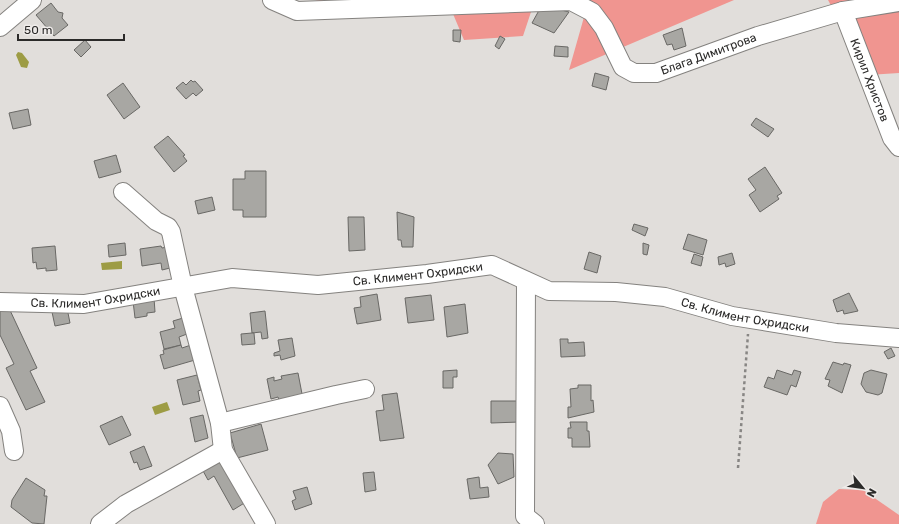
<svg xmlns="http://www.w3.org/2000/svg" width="899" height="524" font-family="Rubik,sans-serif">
  <rect width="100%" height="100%" fill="#e1dedb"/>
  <g fill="#f09590">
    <path d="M315 0H535L523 36 464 40 448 2 360 8Z"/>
    <path d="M577 0H734L569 70 586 10Z"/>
    <path d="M828 0H899V73L868 75Z"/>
    <path d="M839 489 863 490 899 515V524H816L823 502Z"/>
  </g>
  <g fill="#9d9c44">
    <path d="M18 52 22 53 29 62 27 68 21 67 16 55Z"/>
    <path d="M122 261V269L102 270 101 263Z"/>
    <path d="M167 402 170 410 155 415 152 407Z"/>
  </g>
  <g fill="#a8a7a3" stroke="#696865">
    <path d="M51 3 58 12 63 13 62 18 68 25 54 36 36 15Z"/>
    <path d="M542 5 569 12 554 33 532 23Z"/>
    <path d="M682 28 686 46 674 50 672 44 667 45 663 35Z"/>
    <path d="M453 30H461L460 42 453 41Z"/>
    <path d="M500 36 505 39 499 49 495 46Z"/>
    <path d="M85 40 91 47 81 57 74 50Z"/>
    <path d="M555 46 568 47V57L554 56Z"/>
    <path d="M595 73 609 77 606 90 592 86Z"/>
    <path d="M191 80 193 82 195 81 203 90 196 96 193 93 186 99 176 88 183 82 186 85Z"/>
    <path d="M123 83 140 107 124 119 107 95Z"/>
    <path d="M28 109 31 125 13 129 9 113Z"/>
    <path d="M756 118 774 129 768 137 751 125Z"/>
    <path d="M168 136 185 155 183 156 187 161 174 172 154 147Z"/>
    <path d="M116 155 121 172 99 178 94 161Z"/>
    <path d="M765 167 782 193 777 196 779 199 760 212 749 195 756 190 748 179Z"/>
    <path d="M245 171H266V217H243V210H233V179H245Z"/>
    <path d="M212 197 215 210 198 214 195 201Z"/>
    <path d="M397 212 414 217 413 247H402L401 240H398Z"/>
    <path d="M348 217H364L365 250 349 251Z"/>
    <path d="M634 224 648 228 645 236 632 230Z"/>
    <path d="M688 234 707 240 703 255 683 249Z"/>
    <path d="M125 243 126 255 109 257 108 245Z"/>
    <path d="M643 243 649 245 647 255 643 254Z"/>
    <path d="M55 246 57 270 46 271V268L37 269 36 262 33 263 32 248Z"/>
    <path d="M161 246 162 248 167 247 170 268 162 270 161 263 142 266 140 249Z"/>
    <path d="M589 252 601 256 597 273 584 269Z"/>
    <path d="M732 253 735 264 726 267 725 263 719 265 718 257Z"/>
    <path d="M694 254 703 257 701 266 691 263Z"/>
    <path d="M849 293 858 311 844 314 843 310 837 312 833 300Z"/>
    <path d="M377 294 381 320 357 324 354 308 361 307 360 297Z"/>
    <path d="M431 295 434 320 408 323 405 298Z"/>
    <path d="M154 298 155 312 147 313V316L135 318 133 301Z"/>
    <path d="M465 304 468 333 447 337 444 307Z"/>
    <path d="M0 306H8L37 368 30 371 45 402 26 410 6 368 14 364 0 335Z"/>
    <path d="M67 308 70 323 55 326 52 312Z"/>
    <path d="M265 311 268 338 262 339 261 332 252 333 250 313Z"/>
    <path d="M183 318 187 334 179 337 181 345 164 349 160 332 175 328 173 321Z"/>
    <path d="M252 333H254L255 344 242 345 241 334Z"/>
    <path d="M292 338 295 356 281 360 280 355 274 356V353L280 351 278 340Z"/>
    <path d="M560 339H568V343L584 342 585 356 561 357Z"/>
    <path d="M181 345 182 348 191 345 195 360 164 369 160 355 164 354 163 350Z"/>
    <path d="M891 348 895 356 888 359 884 352Z"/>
    <path d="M833 362 843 365 844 363 851 365 842 393 828 386 830 380 825 379Z"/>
    <path d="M457 370V377H453V388H443V371Z"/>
    <path d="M777 370 792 375 794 370 801 372 796 387 791 385 787 395 764 387 768 377 774 379Z"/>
    <path d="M871 370 887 374 882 393 878 395 866 392 861 384 864 373Z"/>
    <path d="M298 373 303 399 279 400 278 397 271 399 267 379 274 377V381L282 379 281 376Z"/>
    <path d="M197 375 201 390 198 391 200 401 183 405 177 380Z"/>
    <path d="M578 385H591V401L593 400 594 412 568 418V407H571L570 389 578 388Z"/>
    <path d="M397 393 404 438 380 441 376 411 384 410 382 395Z"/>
    <path d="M491 401H520V422L491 423Z"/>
    <path d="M203 415 208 438 195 442 190 418Z"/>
    <path d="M122 416 131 435 109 445 100 426Z"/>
    <path d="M570 422H587V431H589L590 447H572V438H568V428H571Z"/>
    <path d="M261 424 268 450 237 458 230 433Z"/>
    <path d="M144 446 152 466 140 470 137 462 134 463 130 452Z"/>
    <path d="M498 453 513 454 514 477 498 484 488 465Z"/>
    <path d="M220 458 246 502 233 510 214 476 208 480 202 469Z"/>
    <path d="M374 472 376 490 365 492 363 473Z"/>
    <path d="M479 477 480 488 488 487 489 497 470 499 467 479Z"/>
    <path d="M26 478 45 490 44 496H47L44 524 32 523 11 507 12 500Z"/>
    <path d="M307 487 312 504 295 510 292 501 296 499 293 491Z"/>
  </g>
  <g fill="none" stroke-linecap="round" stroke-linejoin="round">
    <defs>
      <g id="minor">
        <path id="s1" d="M272 0 297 11 571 1 592 12 604 28 623 67 634 73H656L758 36 843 11 899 2"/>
        <path id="s2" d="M843 11 892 138 899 147"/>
        <path d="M0 27 32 0"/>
        <path d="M123 192 156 221 168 227 171 232 183 287 220 423 223 450 266 524"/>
        <path d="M526 281 525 516 535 524"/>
        <path id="s3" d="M0 302 84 304 232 278 318 285 427 274 492 265 549 291 616 292 665 297 732 316 836 333 899 338"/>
        <path d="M0 406 11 431 14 451"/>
        <path d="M220 423 336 395 365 389"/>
        <path d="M100 524 126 504 223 450"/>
      </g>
    </defs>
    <use href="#minor" stroke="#84827f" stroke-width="20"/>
    <path stroke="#888684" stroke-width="2.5" stroke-dasharray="3 3" stroke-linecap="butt" d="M738 468 748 334"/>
    <use href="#minor" stroke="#fff" stroke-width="18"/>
  </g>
  <g text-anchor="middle" stroke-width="3.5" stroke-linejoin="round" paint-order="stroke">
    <g font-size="12" fill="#2b2a29" stroke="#eeebe9">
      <text dy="4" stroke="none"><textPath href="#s1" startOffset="479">Блага Димитрова</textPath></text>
      <text dy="4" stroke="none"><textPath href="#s2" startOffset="74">Кирил Христов</textPath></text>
      <text dy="4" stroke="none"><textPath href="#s3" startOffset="421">Св. Климент Охридски</textPath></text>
      <text dy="4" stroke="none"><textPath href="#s3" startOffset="96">Св. Климент Охридски</textPath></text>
      <text dy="4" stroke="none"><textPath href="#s3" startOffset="757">Св. Климент Охридски</textPath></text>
    </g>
  </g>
  <g transform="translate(863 488) rotate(119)" stroke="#eeebe9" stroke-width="3" paint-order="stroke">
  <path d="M0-3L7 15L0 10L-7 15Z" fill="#2b2a29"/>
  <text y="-6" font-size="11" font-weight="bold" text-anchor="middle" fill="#2b2a29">N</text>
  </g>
  <path d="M18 34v6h106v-6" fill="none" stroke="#2b2a29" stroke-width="2"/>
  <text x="24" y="34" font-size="12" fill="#2b2a29" stroke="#eeebe9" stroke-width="3" paint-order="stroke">50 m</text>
</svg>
